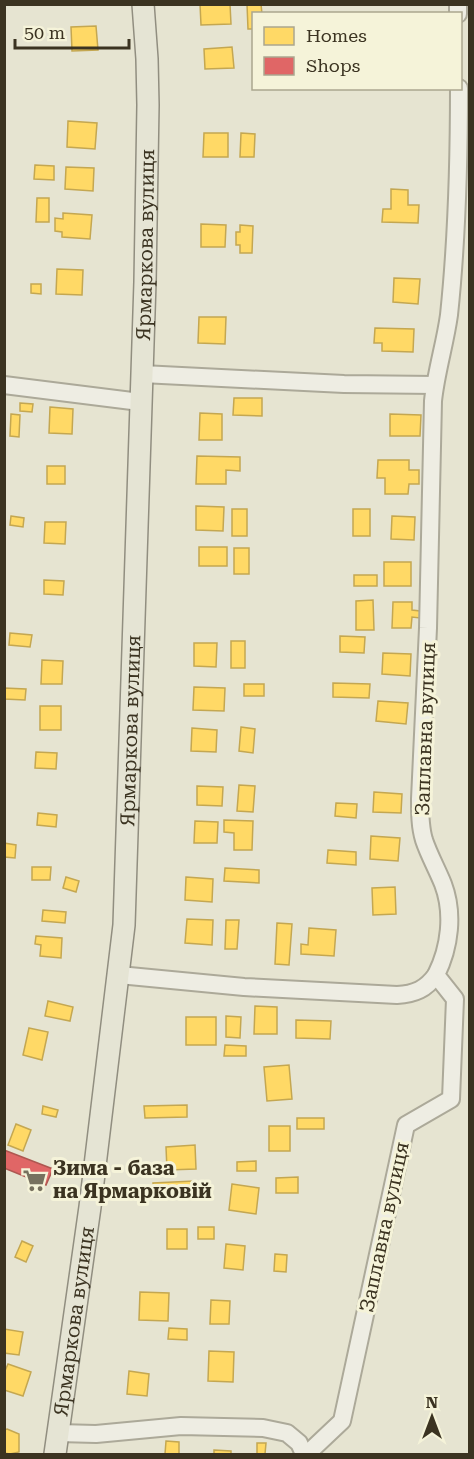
<svg xmlns="http://www.w3.org/2000/svg" width="474" height="1459" font-family="'Roboto Serif',serif">
  <rect width="100%" height="100%" fill="#e6e4d1"/>
  <g fill="#ffd966" stroke="#c4a751" stroke-width="1.5">
    <path d="M200 4H230L231 24 201 25Z"/>
    <path d="M247 4H261L262 14H254V29H248Z"/>
    <path d="M96 26 98 50 72 51 71 27Z"/>
    <path d="M232 47 234 68 205 69 204 49Z"/>
    <path d="M68 121 97 123 95 149 67 147Z"/>
    <path d="M204 133H228V157H203Z"/>
    <path d="M241 133 255 134 254 157H240Z"/>
    <path d="M35 165 54 166V180L34 179Z"/>
    <path d="M66 167 94 168 93 191 65 189Z"/>
    <path d="M391 189 408 190V205H419L418 223 382 222 383 209H391Z"/>
    <path d="M37 198H49V222H36Z"/>
    <path d="M63 213 92 215 90 239 62 237V232L55 231V218L63 219Z"/>
    <path d="M201 224 226 225 225 247H201Z"/>
    <path d="M240 225 253 226 252 253H240V245H236V232H240Z"/>
    <path d="M57 269 83 270 82 295 56 294Z"/>
    <path d="M394 278 420 279 418 304 393 302Z"/>
    <path d="M31 284H41V294L31 293Z"/>
    <path d="M199 317H226L225 344 198 343Z"/>
    <path d="M375 328 414 329 413 352 382 351V343H374Z"/>
    <path d="M234 398H262V416L233 415Z"/>
    <path d="M20 403 33 404 32 412 20 411Z"/>
    <path d="M50 407 73 409 72 434 49 433Z"/>
    <path d="M200 413 222 414V440H199Z"/>
    <path d="M11 414 20 415 19 437 10 436Z"/>
    <path d="M390 414 421 415 420 436H390Z"/>
    <path d="M197 456 240 457V471L226 470V484H196Z"/>
    <path d="M378 460H409V470H419V484H409L408 494H385V478H377Z"/>
    <rect x="47" y="466" width="18" height="18"/>
    <path d="M196 506 224 507 223 531 196 530Z"/>
    <rect x="232" y="509" width="15" height="27"/>
    <rect x="353" y="509" width="17" height="27"/>
    <path d="M11 516 24 518 23 527 10 525Z"/>
    <path d="M392 516 415 517 414 540 391 539Z"/>
    <path d="M45 522H66L65 544 44 543Z"/>
    <rect x="199" y="547" width="28" height="19"/>
    <rect x="234" y="548" width="15" height="26"/>
    <rect x="384" y="562" width="27" height="24"/>
    <rect x="354" y="575" width="23" height="11"/>
    <path d="M44 580 64 581 63 595 44 594Z"/>
    <path d="M373 600 374 630H356V601Z"/>
    <path d="M393 602H412V610L420 611V618L412 617 411 628H392Z"/>
    <path d="M10 633 32 635 30 647 9 645Z"/>
    <path d="M340 636 365 637 364 653 340 652Z"/>
    <rect x="231" y="641" width="14" height="27"/>
    <path d="M194 643H217L216 667 194 666Z"/>
    <path d="M383 653 411 654 410 676 382 674Z"/>
    <path d="M42 660 63 661 62 684H41Z"/>
    <path d="M333 683 370 684 369 698 333 697Z"/>
    <rect x="244" y="684" width="20" height="12"/>
    <path d="M194 687 225 688 224 711 193 710Z"/>
    <path d="M4 688 26 689 25 700 4 699Z"/>
    <path d="M378 701 408 703 406 724 376 721Z"/>
    <rect x="40" y="706" width="21" height="24"/>
    <path d="M241 727 255 729 253 753 239 751Z"/>
    <path d="M192 728 217 730 216 752 191 751Z"/>
    <path d="M36 752 57 753 56 769 35 768Z"/>
    <path d="M239 785 255 786 253 812 237 811Z"/>
    <path d="M197 786 223 787 222 806 197 805Z"/>
    <path d="M374 792 402 794 401 813 373 812Z"/>
    <path d="M336 803 357 804 356 818 335 816Z"/>
    <path d="M38 813 57 815 56 827 37 825Z"/>
    <path d="M224 820 253 821 252 850H234V833L224 832Z"/>
    <path d="M195 821 218 822 217 843H194Z"/>
    <path d="M371 836 400 838 398 861 370 859Z"/>
    <path d="M4 843 16 845 15 858 4 857Z"/>
    <path d="M328 850 356 852V865L327 863Z"/>
    <path d="M32 867H51L50 880H32Z"/>
    <path d="M225 868 259 870V883L224 881Z"/>
    <path d="M66 877 79 881 76 892 63 888Z"/>
    <path d="M186 877 213 879 212 902 185 900Z"/>
    <path d="M395 887 396 914 373 915 372 888Z"/>
    <path d="M43 910 66 912 65 923 42 921Z"/>
    <path d="M187 919 213 920 212 945 185 943Z"/>
    <path d="M226 920H239L237 949H225Z"/>
    <path d="M277 923 292 924 289 965 275 964Z"/>
    <path d="M309 928 336 930 334 956 301 954V944L308 945Z"/>
    <path d="M36 936 62 938 61 958 40 956 41 945 35 944Z"/>
    <path d="M48 1001 73 1007 70 1021 45 1016Z"/>
    <path d="M255 1006 277 1007V1034H254Z"/>
    <path d="M226 1016 241 1017 240 1038 226 1037Z"/>
    <rect x="186" y="1017" width="30" height="28"/>
    <path d="M296 1020 331 1021 330 1039 296 1038Z"/>
    <path d="M29 1028 48 1032 42 1060 23 1055Z"/>
    <path d="M225 1045 246 1046V1056H224Z"/>
    <path d="M289 1065 292 1099 267 1101 264 1067Z"/>
    <path d="M187 1105V1117L145 1118 144 1106Z"/>
    <path d="M43 1106 58 1110 56 1117 42 1114Z"/>
    <rect x="297" y="1118" width="27" height="11"/>
    <path d="M16 1124 31 1130 23 1151 8 1145Z"/>
    <rect x="269" y="1126" width="21" height="25"/>
    <path d="M195 1145 196 1169 167 1170 166 1147Z"/>
    <path d="M256 1161V1171H237V1162Z"/>
    <path d="M298 1177V1193H276V1178Z"/>
    <path d="M194 1181 195 1195 154 1197 153 1183Z"/>
    <path d="M232 1184 259 1188 256 1214 229 1210Z"/>
    <rect x="198" y="1227" width="16" height="12"/>
    <rect x="167" y="1229" width="20" height="20"/>
    <path d="M22 1241 33 1246 26 1262 15 1257Z"/>
    <path d="M226 1244 245 1246 243 1270 224 1268Z"/>
    <path d="M275 1254 287 1255 286 1272 274 1271Z"/>
    <path d="M140 1292 169 1293 168 1321 139 1320Z"/>
    <path d="M211 1300 230 1301 229 1324H210Z"/>
    <path d="M169 1328 187 1329V1340L168 1339Z"/>
    <path d="M4 1329 23 1332 19 1355 4 1353Z"/>
    <path d="M209 1351 234 1352 233 1382 208 1381Z"/>
    <path d="M8 1364 31 1372 23 1396 4 1390V1373Z"/>
    <path d="M129 1371 149 1374 147 1396 127 1394Z"/>
    <path d="M7 1429 19 1434V1452L10 1454 4 1453V1430Z"/>
    <path d="M166 1441 179 1442V1454H165Z"/>
    <path d="M257 1443H266L265 1454H257Z"/>
    <path d="M214 1450 231 1451V1454H214Z"/>
  </g>
  <path fill="#e06666" stroke="#ae5751" stroke-width="1.5" d="M4 1150 53 1169 46 1185 4 1168Z"/>
  <g fill="none" stroke-linecap="round" stroke-linejoin="round">
    <defs>
      <g id="minor">
        <path d="M458 4V14"/>
        <path d="M142 374 344 384 435 385"/>
        <path d="M4 385 140 402"/>
        <path d="M119 975 244 987 397 995C415 994 426 989 436 975"/>
        <path d="M58 1433 96 1434 181 1426 263 1428 287 1433 299 1443 304 1454"/>
        <path d="M307 1454 342 1421 406 1125 451 1099 455 999 436 975C450 947 454 913 443 884 437 869 429 855 424 840 420 827 420 813 420 799L428 628 433 401C436 372 445 344 449 315 457 239 459 164 459 88"/>
      </g>
      <g id="major">
        <path id="s1" d="M55 1454 90 1207 124 925 145 282 148 105 147 59 143 4"/>
      </g>
    </defs>
    <use href="#minor" stroke="#aca999" stroke-width="20"/>
    <use href="#major" stroke="#918e80" stroke-width="24"/>
    <use href="#minor" stroke="#eeede3" stroke-width="16"/>
    <use href="#major" stroke="#e5e4d4" stroke-width="21"/>
  </g>
  <defs>
    <symbol id="supermarket-bare" viewBox="-9 -9 18 18"><path d="M-6-5.5h2.5l.6 2H6L4.5 2H-2.5L-4.4-4H-6ZM-1.5 3.2a1.3 1.3 0 1 0 .1 0ZM3 3.2a1.3 1.3 0 1 0 .1 0Z" fill="#77715f" stroke="#f5f3d9" stroke-width="2.5" paint-order="stroke"/></symbol>
  </defs>
  <g fill-rule="evenodd">
    <use href="#supermarket-bare" x="18" y="1164" width="33" height="33"/>
  </g>
  <g text-anchor="middle" stroke-width="6" stroke-linejoin="round" paint-order="stroke">
    <g font-size="20" fill="#3b3321" stroke="#f5f3d9">
      <text dy="7" stroke="none"><textPath href="#s1" startOffset="1214">Ярмаркова вулиця</textPath></text>
      <text transform="translate(425 729) rotate(-88)" y="7">Заплавна вулиця</text>
      <text dy="7" stroke="none"><textPath href="#s1" startOffset="728">Ярмаркова вулиця</textPath></text>
      <text transform="translate(384 1227) rotate(-78)" y="7">Заплавна вулиця</text>
      <text dy="7" stroke="none"><textPath href="#s1" startOffset="134">Ярмаркова вулиця</textPath></text>
    </g>
    <g font-size="20" font-weight="bold" fill="#3b3321" stroke="#f5f3d9" text-anchor="start">
      <text x="53" y="1175">Зима - база<tspan x="53" dy="23">на Ярмарковій</tspan></text>
    </g>
  </g>
  <rect width="474" height="1459" fill="none" stroke="#3b3321" stroke-width="12"/>
  <rect x="252" y="12" width="210" height="78" fill="#f5f3d9" stroke="#aba68f" stroke-width="1.5"/>
  <rect x="264" y="27" width="30" height="18" fill="#ffd966" stroke="#aba68f" stroke-width="1.5"/>
  <text x="306" y="42" font-size="18" fill="#3b3321">Homes</text>
  <rect x="264" y="57" width="30" height="18" fill="#e06666" stroke="#aba68f" stroke-width="1.5"/>
  <text x="306" y="72" font-size="18" fill="#3b3321">Shops</text>
  <g transform="translate(432 1417)" stroke="#f5f3d9" stroke-width="4.5" paint-order="stroke">
  <path d="M0-4.5L10 22L0 15L-10 22Z" fill="#3b3321"/>
  <text y="-9" font-size="16" font-weight="bold" text-anchor="middle" fill="#3b3321">N</text>
  </g>
  <path d="M15 39v9h114v-9" fill="none" stroke="#3b3321" stroke-width="3"/>
  <text x="24" y="39" font-size="18" fill="#3b3321" stroke="#f5f3d9" stroke-width="4.5" paint-order="stroke">50 m</text>
</svg>
